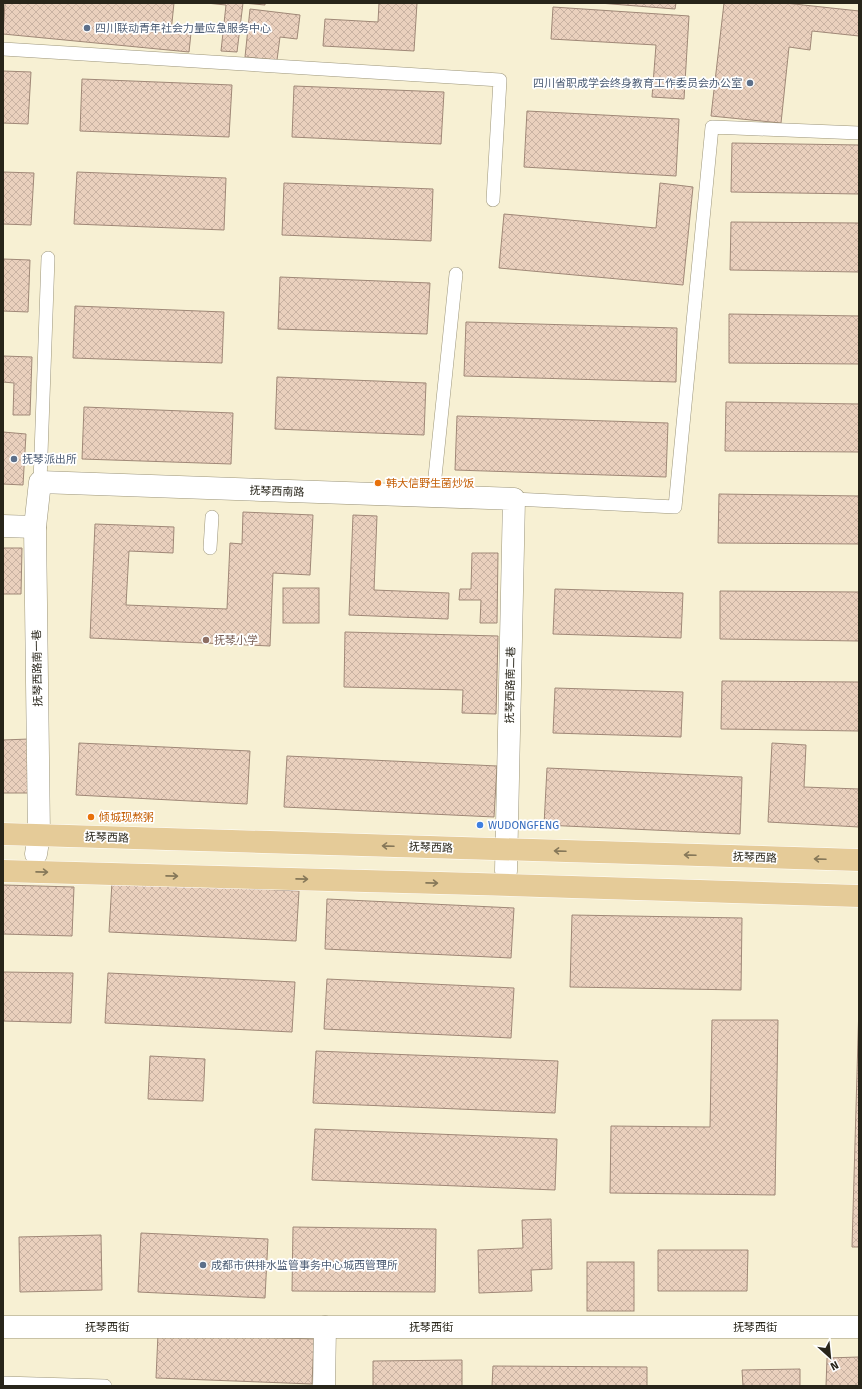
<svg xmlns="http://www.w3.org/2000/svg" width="862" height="1389" font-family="'Fira Sans','Noto Sans SC',sans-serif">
  <defs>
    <pattern id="building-cross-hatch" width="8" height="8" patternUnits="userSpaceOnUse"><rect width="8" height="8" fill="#ead0bd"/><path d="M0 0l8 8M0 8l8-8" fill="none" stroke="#c9b2a2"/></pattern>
  </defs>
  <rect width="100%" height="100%" fill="#f7f0d3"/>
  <g fill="url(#building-cross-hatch)" stroke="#a08877">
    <path d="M5 3H174L171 32 191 33 189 52 3 34Z"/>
    <path d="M206 3H265V5L243 3 237 52 221 51 226 5Z"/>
    <path d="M379 3H417L414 51 323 46 325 19 378 22Z"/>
    <path d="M599 3H676L675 9Z"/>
    <path d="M724 3H785L859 11V36L812 31 810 50 789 47 781 123 711 116Z"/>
    <path d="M553 7 689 16 684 99 652 97 656 45 551 39Z"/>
    <path d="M250 9 300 15 297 39 280 37 277 60 245 57Z"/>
    <path d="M3 71 31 72 28 124 3 123Z"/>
    <path d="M82 79 232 85 229 137 80 131Z"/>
    <path d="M294 86 444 92 441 144 292 137Z"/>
    <path d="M527 111 679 119 676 176 524 167Z"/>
    <path d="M732 143 859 145V194L731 192Z"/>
    <path d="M3 172 34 173 31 225 3 224Z"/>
    <path d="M77 172 226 178 224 230 74 224Z"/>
    <path d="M284 183 433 189 431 241 282 235Z"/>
    <path d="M660 183 693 187 683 285 499 268 504 214 656 228Z"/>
    <path d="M731 222 859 223V272L730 270Z"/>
    <path d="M3 259 30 260 28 312 3 311Z"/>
    <path d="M280 277 430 283 427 334 278 329Z"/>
    <path d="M75 306 224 312 222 363 73 358Z"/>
    <path d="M729 314 859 316V364L729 363Z"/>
    <path d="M466 322 677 328 676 382 464 376Z"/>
    <path d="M3 356 32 357 30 415H13L14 383 3 382Z"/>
    <path d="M277 377 426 383 424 435 275 429Z"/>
    <path d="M726 402 859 404V452L725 451Z"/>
    <path d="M84 407 233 413 231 464 82 459Z"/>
    <path d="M457 416 668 423 666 477 455 470Z"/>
    <path d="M3 432 26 434 23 485 3 484Z"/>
    <path d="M719 494 859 496V544L718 543Z"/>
    <path d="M243 512 313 515 310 575 273 573 270 646 90 638 95 524 174 527 173 553 129 551 126 605 227 609 230 543 242 544Z"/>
    <path d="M353 515 377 516 374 590 449 593 448 619 349 615Z"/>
    <path d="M3 548H22L21 594H3Z"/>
    <path d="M472 553H498L497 623H480L481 600H459L460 589H471Z"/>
    <rect x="283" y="588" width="36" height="35"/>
    <path d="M555 589 683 593 681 638 553 634Z"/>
    <path d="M720 591 859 592V641L720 639Z"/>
    <path d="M345 632 498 636 496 714 462 713 463 690 344 687Z"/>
    <path d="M722 681 859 682V731L721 729Z"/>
    <path d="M555 688 683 692 681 737 553 733Z"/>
    <path d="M29 739V793H3V740Z"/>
    <path d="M79 743 250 751 247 804 76 795Z"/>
    <path d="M772 743 806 745 804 787 859 789V827L768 822Z"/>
    <path d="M287 756 497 766 494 817 284 807Z"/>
    <path d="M547 768 742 777 740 834 544 825Z"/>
    <path d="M112 882 299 891 296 941 109 932Z"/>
    <path d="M3 885 74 887 72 936 3 934Z"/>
    <path d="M327 899 514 908 511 958 325 949Z"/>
    <path d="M572 915 742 918 741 990 570 987Z"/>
    <path d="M3 972 73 973 71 1023 3 1021Z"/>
    <path d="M108 973 295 982 292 1032 105 1023Z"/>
    <path d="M327 979 514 988 511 1038 324 1029Z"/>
    <path d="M859 1004V1247H852Z"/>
    <path d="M712 1020H778L775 1195 610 1193 611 1126 710 1127Z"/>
    <path d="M316 1051 558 1061 555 1113 313 1103Z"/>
    <path d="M150 1056 205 1059 203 1101 148 1099Z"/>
    <path d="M315 1129 557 1139 555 1190 312 1180Z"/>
    <path d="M551 1219 552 1269 531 1270 532 1291 479 1293 478 1250 523 1248 522 1220Z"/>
    <path d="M293 1227 436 1229 435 1292 292 1291Z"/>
    <path d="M141 1233 268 1239 265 1298 138 1292Z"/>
    <path d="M101 1235 102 1290 20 1292 19 1237Z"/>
    <path d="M658 1250H748L747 1291H658Z"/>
    <rect x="587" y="1262" width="47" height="49"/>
    <path d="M158 1334 314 1339 312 1384 156 1378Z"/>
    <path d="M859 1357V1386H826L827 1358Z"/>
    <path d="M462 1360V1386H373V1361Z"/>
    <path d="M493 1366 647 1367V1386H492Z"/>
    <path d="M800 1369V1386H743L742 1370Z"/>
  </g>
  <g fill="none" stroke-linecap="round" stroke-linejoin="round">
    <defs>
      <g id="lane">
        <path d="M3 49 500 80 493 200"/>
        <path d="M40 482 48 258"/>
        <path d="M433 496 456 274"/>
        <path d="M514 499 675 507 712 127 859 133"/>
        <path d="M210 548 212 517"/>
        <path d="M3 1383 105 1386"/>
      </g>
      <g id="street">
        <path d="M3 526 35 527"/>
        <path d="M36 854 39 835 35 527 40 482 514 499 506 871"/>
        <path d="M3 1327H859"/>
        <path d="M324 1386 325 1327"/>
      </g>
      <g id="primary">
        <path d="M3 834 859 860"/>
        <path d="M3 871 477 884 859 896"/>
      </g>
    </defs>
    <use href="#lane" stroke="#9c957a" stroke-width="14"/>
    <use href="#street" stroke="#9c957a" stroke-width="23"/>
    <use href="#primary" stroke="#fff" stroke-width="23"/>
    <use href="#lane" stroke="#fff" stroke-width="13"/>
    <use href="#street" stroke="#fff" stroke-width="22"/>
    <use href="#primary" stroke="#e5cb98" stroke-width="22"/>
  </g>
  <defs><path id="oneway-shaft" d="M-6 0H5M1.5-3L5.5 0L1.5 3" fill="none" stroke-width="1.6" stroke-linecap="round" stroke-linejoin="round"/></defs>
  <g stroke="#867859">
    <use href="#oneway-shaft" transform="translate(388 846) rotate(-178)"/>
    <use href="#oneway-shaft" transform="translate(560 851) rotate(-178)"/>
    <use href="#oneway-shaft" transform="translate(690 855) rotate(-178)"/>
    <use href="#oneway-shaft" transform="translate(820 859) rotate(-178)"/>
    <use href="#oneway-shaft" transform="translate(42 872) rotate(1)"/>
    <use href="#oneway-shaft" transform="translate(172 876) rotate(1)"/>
    <use href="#oneway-shaft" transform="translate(302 879) rotate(1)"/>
    <use href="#oneway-shaft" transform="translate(432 883) rotate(1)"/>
  </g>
  <g fill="#5c6f8a" stroke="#fff" stroke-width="1.5">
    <circle cx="87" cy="28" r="4"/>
    <circle cx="750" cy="83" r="4"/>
    <circle cx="14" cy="459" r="4"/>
    <circle cx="203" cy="1265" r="4"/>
  </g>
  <g fill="#e8710a" stroke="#fff" stroke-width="1.5">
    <circle cx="378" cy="483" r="4"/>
    <circle cx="91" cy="817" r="4"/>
  </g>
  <circle fill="#8d6e63" stroke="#fff" stroke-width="1.5" cx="206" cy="640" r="4"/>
  <circle fill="#3f7fe0" stroke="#fff" stroke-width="1.5" cx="480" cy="825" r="4"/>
  <g text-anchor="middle" stroke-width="3.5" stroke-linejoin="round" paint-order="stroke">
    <g font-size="11" fill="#4e5e75" stroke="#fff" text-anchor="start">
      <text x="95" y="32">四川联动青年社会力量应急服务中心</text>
      <text x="742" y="87" text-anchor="end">四川省职成学会终身教育工作委员会办公室</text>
      <text x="22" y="463">抚琴派出所</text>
      <text x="211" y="1269">成都市供排水监管事务中心城西管理所</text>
    </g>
    <g font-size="11" fill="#c56008" stroke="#fff" text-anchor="start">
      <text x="386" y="487">韩大信野生菌炒饭</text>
      <text x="99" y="821">倾城现熬粥</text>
    </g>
    <g font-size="11" fill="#28251a" stroke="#fff">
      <text transform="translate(277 491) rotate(2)" y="4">抚琴西南路</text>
      <text transform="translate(37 668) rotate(-91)" y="4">抚琴西路南一巷</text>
      <text transform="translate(510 685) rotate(-89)" y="4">抚琴西路南二巷</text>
      <text transform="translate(107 837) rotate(2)" y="4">抚琴西路</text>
      <text transform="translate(431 847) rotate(2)" y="4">抚琴西路</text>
      <text transform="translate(755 857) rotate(2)" y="4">抚琴西路</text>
      <text x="107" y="1331">抚琴西街</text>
      <text x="431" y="1331">抚琴西街</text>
      <text x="755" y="1331">抚琴西街</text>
    </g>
    <g font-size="11" fill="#785e54" stroke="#fff" text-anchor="start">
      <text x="214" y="644">抚琴小学</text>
    </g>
    <g font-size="11" fill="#366cbe" stroke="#fff" text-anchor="start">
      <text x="488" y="829">WUDONGFENG</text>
    </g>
  </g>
  <rect width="862" height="1389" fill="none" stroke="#28251a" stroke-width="8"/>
  <g transform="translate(830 1357) rotate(153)" stroke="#ffffff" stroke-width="3" paint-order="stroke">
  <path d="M0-3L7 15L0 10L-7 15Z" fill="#28251a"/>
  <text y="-6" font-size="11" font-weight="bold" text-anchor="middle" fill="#28251a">N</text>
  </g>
</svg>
